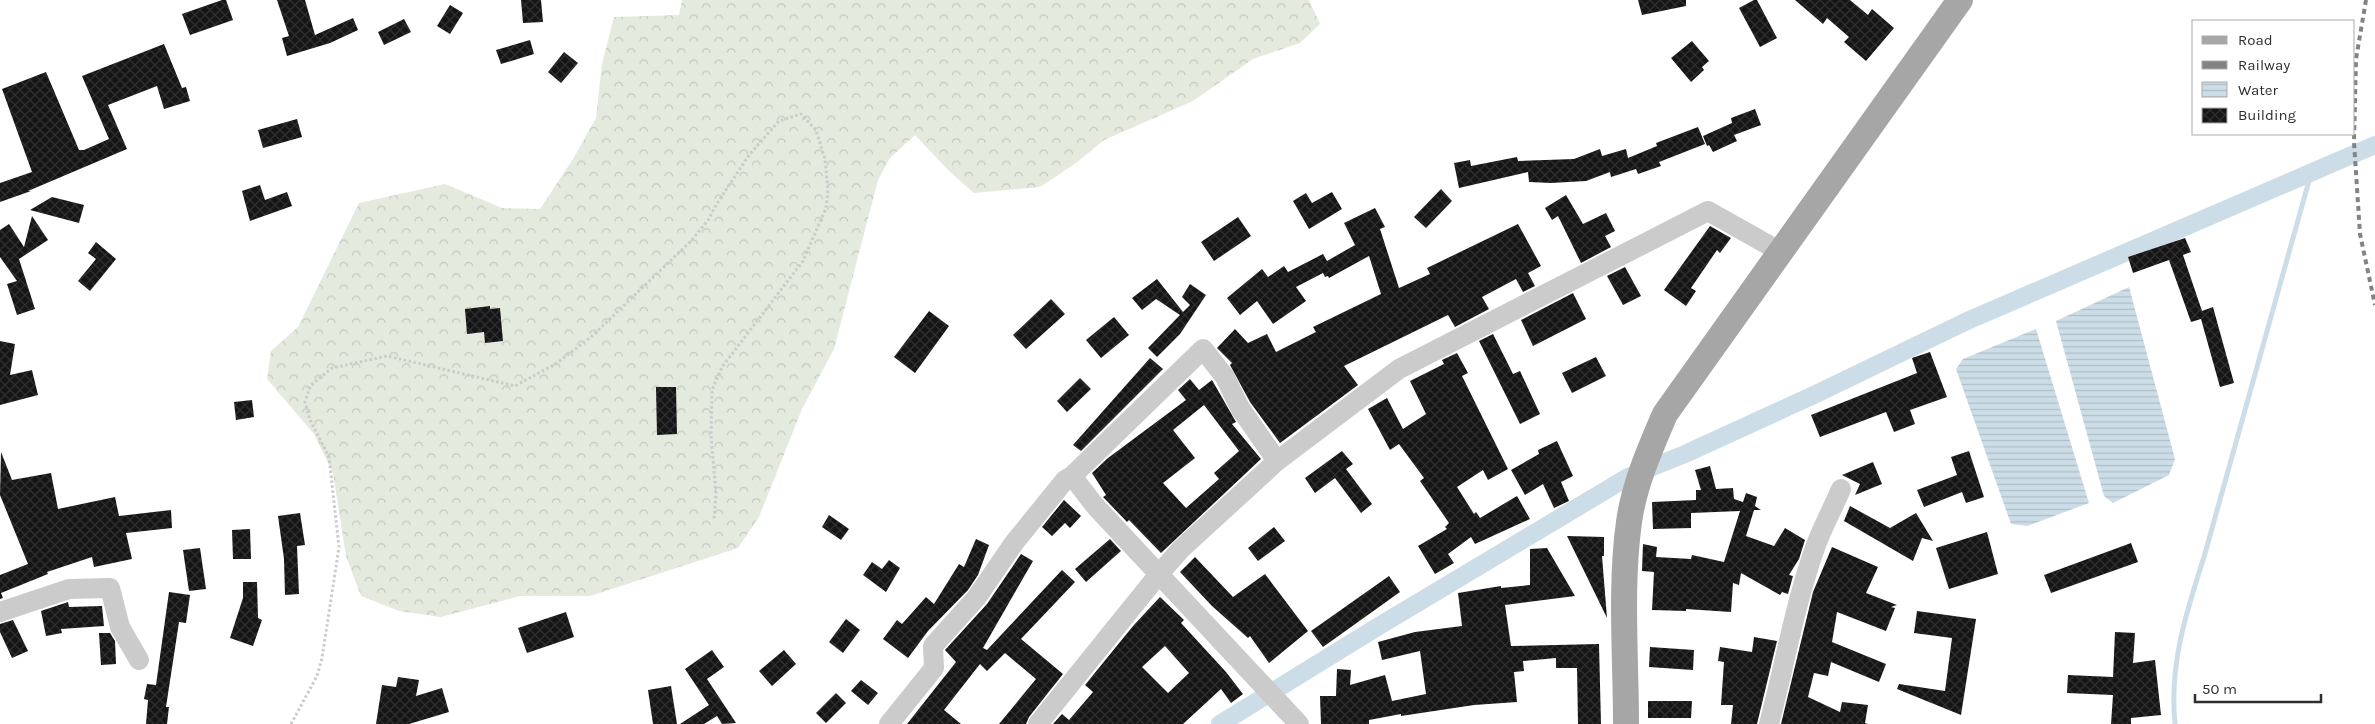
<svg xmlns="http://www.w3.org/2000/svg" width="2375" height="724" font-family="Karla,sans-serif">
  <defs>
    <pattern id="forest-crowns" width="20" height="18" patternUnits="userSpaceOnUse" patternTransform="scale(1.25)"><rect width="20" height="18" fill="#e4eade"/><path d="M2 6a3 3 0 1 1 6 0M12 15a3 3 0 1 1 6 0" fill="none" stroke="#c4c9bf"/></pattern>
    <pattern id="water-rules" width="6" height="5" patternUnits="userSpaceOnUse" patternTransform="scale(1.25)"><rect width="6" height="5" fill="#ccdde7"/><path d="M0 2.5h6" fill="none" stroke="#b0bec6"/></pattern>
    <pattern id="building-cross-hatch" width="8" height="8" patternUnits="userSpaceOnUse" patternTransform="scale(1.25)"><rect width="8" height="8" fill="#151515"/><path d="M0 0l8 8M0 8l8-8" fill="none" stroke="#2f2f2f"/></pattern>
  </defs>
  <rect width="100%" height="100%" fill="#fff"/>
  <path fill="url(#forest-crowns)" d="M682 0H1309L1320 24 1300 43 1253 59 1193 101 1104 140 1076 163 1040 187 974 193 949 171 915 135 890 158 878 180 834 349 802 409 759 517 738 548 590 596H520L441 617 399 611 361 596 346 556 333 473 314 434 267 379 271 351 298 327 359 203 445 184 502 208 540 209 573 159 596 118 602 64 614 17 679 15Z"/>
  <g fill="url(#water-rules)">
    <path d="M2129 287 2175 459 2169 475 2113 503 2104 496 2056 321Z"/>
    <path d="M2036 329 2089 503 2027 526 2011 524 1956 369 1963 359Z"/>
  </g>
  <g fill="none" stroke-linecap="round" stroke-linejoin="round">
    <path stroke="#ccdde7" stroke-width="5" d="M2175 724C2169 665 2186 613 2204 557L2312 170"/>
    <path stroke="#ccdde7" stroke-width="18" d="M1220 724 1379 626 1628 477 1685 454 1816 394 1967 321 2375 145"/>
  </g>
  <g fill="url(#building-cross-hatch)" fill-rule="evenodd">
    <path d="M222 0H226L233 20 190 35 182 14Z"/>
    <path d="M277 0H305L315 35 353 18 358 30 330 43 287 56 282 38 289 36Z"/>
    <path d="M521 0H541L543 22 523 23Z"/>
    <path d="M1638 0H1686V6L1642 15Z"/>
    <path d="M1754 0H1757L1777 38 1760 47 1739 8Z"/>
    <path d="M1795 0H1850L1868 15 1872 9 1894 28 1866 61 1844 42 1849 37 1827 18 1823 24Z"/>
    <path d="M450 5 463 13 450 34 437 26Z"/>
    <path d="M404 19 411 32 384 45 378 32Z"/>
    <path d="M530 40 534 54 501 64 496 50Z"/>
    <path d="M1692 41 1709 61 1702 67 1704 70 1691 82 1671 58Z"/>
    <path d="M164 44 182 88 186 87 190 101 164 109 157 86 108 105 127 149 28 191H31L0 202V183L32 172 2 89 46 72 79 150H84L109 139 82 76Z"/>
    <path d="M564 52 578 63 561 83 548 72Z"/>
    <path d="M1755 109 1761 125 1734 135 1737 141 1713 152 1709 145 1707 146 1703 136 1732 123 1731 118Z"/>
    <path d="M297 119 302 137 263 148 258 130Z"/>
    <path d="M1698 127 1705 144 1659 162 1661 166 1638 174 1636 169 1611 177 1610 172 1586 181 1551 183 1529 182 1528 172 1459 188 1454 163 1470 160 1471 166 1517 157 1518 161 1574 159 1600 149 1602 156 1626 149 1628 158 1657 146 1656 143Z"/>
    <path d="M260 185 265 200 287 192 292 206 250 221 242 191Z"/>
    <path d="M1441 189 1452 201 1426 228 1414 217Z"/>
    <path d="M1332 192 1342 209 1309 229 1293 201 1306 193 1312 203Z"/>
    <path d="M1566 195 1583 224 1606 213 1615 231 1605 236 1611 247 1581 263 1558 216 1552 220 1545 208Z"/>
    <path d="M52 197 84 205 79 223 30 210Z"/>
    <path d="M1375 208 1385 227 1380 229 1399 288 1430 274 1427 268 1518 224 1541 266 1528 273 1535 286 1523 292 1516 279 1482 297 1489 309 1455 327 1448 315 1344 366 1358 385 1280 443 1250 402 1230 365 1232 363 1217 348 1235 329 1248 343 1267 334 1276 352 1316 332 1313 327 1381 294 1369 256 1329 278 1328 276 1325 277 1323 273 1296 287 1306 301 1273 324 1257 301 1240 315 1227 298 1262 269 1268 277 1284 266 1288 272 1323 254 1327 261 1355 245 1344 223Z"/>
    <path d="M32 216 48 240 19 259 35 309 17 315 7 284 17 281 0 257V230L9 224 24 247Z"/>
    <path d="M1238 217 1251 236 1214 261 1201 242Z"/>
    <path d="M1710 226 1731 238 1720 253 1717 250 1691 288 1696 291 1686 306 1664 290Z"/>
    <path d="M2185 238 2191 252 2183 255 2202 311 2213 307 2234 383 2220 387 2201 319 2191 322 2169 260 2133 273 2128 257Z"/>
    <path d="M96 242 116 259 90 291 78 281 96 259 88 253Z"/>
    <path d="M1625 267 1641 296 1623 305 1607 276Z"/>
    <path d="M1157 279 1183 312 1190 305 1182 297 1190 284 1206 295 1180 334 1157 357 1148 348 1180 315 1156 299 1142 310 1132 298Z"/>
    <path d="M1573 293 1586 319 1533 346 1521 320Z"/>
    <path d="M1051 299 1065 314 1026 349 1013 335Z"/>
    <path d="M490 306V309L500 308 503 341 485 343 484 332 467 334 465 309Z"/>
    <path d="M929 311 949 326 915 373 894 357Z"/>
    <path d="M1114 317 1129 335 1101 358 1086 340Z"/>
    <path d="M1493 334 1513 374 1520 371 1540 414 1520 424 1479 341Z"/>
    <path d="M0 341 15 344 10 375 32 370 38 395 0 405Z"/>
    <path d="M1930 352 1947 397 1910 410 1915 424 1894 432 1886 412 1820 437 1811 415 1917 373 1912 358Z"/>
    <path d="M1457 353 1468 373 1462 376 1508 469 1488 480 1483 470 1457 487 1474 514 1476 512 1480 518 1517 496 1530 519 1475 544 1471 537 1448 554 1454 563 1435 574 1418 546 1447 529 1445 527 1449 523 1420 481 1424 478 1399 444 1390 450 1368 409 1387 398 1403 429 1426 414 1410 381 1444 364 1442 360Z"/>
    <path d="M1596 357 1606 376 1572 393 1562 373Z"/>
    <path d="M1150 358 1163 369 1081 451 1073 445Z"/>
    <path d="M1080 378 1091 389 1067 412 1057 401Z"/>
    <path d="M1190 379 1199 390 1212 380 1236 422 1232 424 1261 459 1161 553 1129 520 1127 522 1105 499 1103 497 1106 495 1092 473 1108 458 1186 400 1178 390ZM1204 405 1239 451 1214 473 1219 479 1186 508 1163 483 1195 458 1173 430Z"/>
    <path d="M656 387H676L677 434 657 435Z"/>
    <path d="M252 400 254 417 236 420 234 402Z"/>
    <path d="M1557 441 1573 476 1561 482 1569 501 1554 508 1543 484 1525 495 1511 470 1539 454 1538 450Z"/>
    <path d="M1342 451 1353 464 1346 469 1372 504 1361 513 1335 478 1315 493 1305 478Z"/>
    <path d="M1969 451 1984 497 1966 503 1962 492 1924 507 1917 490 1957 475 1951 457Z"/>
    <path d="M1 452 12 480 51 473 58 509 115 497 119 516 171 510 172 528 126 533 132 559 94 567 92 557 47 572 48 574 1 593 3 598 0 599V575L28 564 0 495Z"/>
    <path d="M1873 462 1882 484 1855 495 1860 484 1842 475Z"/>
    <path d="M1710 466 1716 489 1733 488 1734 499 1743 502 1746 493 1757 497 1755 506 1761 510H1754L1746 536 1774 546 1785 528 1805 540 1799 559 1789 575 1793 576 1788 594 1782 592 1780 595 1741 573 1739 585 1733 583 1731 612 1686 609V611L1652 610 1654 572 1642 571 1643 544 1657 547 1656 557 1691 559 1692 555 1724 562 1740 511 1691 513V528L1653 529 1652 502 1696 500V490H1701L1695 470Z"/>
    <path d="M1064 500 1081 516 1070 528 1065 523 1052 536 1042 527Z"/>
    <path d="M1850 506 1890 528 1916 513 1933 541 1922 538 1913 561 1844 521Z"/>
    <path d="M300 513 305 545 297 546 299 594 285 595 284 559 278 516Z"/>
    <path d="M829 515 849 529 841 540 822 527Z"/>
    <path d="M1274 527 1285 541 1258 561 1248 548Z"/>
    <path d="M250 529 251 559H233L232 530Z"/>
    <path d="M1987 532 1998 574 1949 589 1936 548Z"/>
    <path d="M1567 536 1604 537V556H1602L1607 618Z"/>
    <path d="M976 539 989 545 978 575 968 590 928 631 908 658 883 639 897 620 902 624 926 597 934 604 959 564 964 567Z"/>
    <path d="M1110 539 1121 551 1086 582 1075 569Z"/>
    <path d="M2131 543 2138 562 2051 593 2044 575Z"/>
    <path d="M1832 547 1878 567 1866 593 1897 605 1891 607 1895 608 1886 631 1837 612 1832 642 1886 664 1879 682 1831 662 1828 676 1814 673 1808 697 1840 712 1842 702 1868 705 1865 723 1868 724H1781L1813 592Z"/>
    <path d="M200 548 206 589 189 591 183 550Z"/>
    <path d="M1547 548 1575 596 1505 605 1511 646 1599 644 1601 724H1578L1577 668H1556V658L1523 661 1524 671 1514 672 1517 702 1474 705 1401 716V714L1369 720V724H1321L1320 696H1336L1337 669 1351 670 1350 685 1385 675 1392 701 1426 694 1420 651 1382 660 1378 642 1415 632 1462 626 1458 593 1501 586V588L1530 585V549Z"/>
    <path d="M1021 554 1033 561 983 648 987 650 1062 570 1075 582 1021 639 1063 674 1029 717 1026 724H999L1036 679 1005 653 987 671 980 664 944 710 961 724H907L956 662 945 650 987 604Z"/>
    <path d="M1195 557 1233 597 1265 574 1308 631 1269 663 1250 636 1248 638 1212 606 1180 572Z"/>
    <path d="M889 560 900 568 886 592 863 575 872 562 882 569Z"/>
    <path d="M1389 576 1400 592 1323 647 1311 631Z"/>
    <path d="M243 582H257L258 618 262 620 253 646 230 638 243 598Z"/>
    <path d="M169 592 190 595 186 623 179 622 166 707H169L167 724H146L148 700 144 699 147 684 156 685Z"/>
    <path d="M1160 597 1184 620 1181 623 1226 672 1243 694 1231 703 1221 689 1183 724H1053L1062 714 1069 720 1093 692 1085 685 1133 626ZM1165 646 1189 673 1168 693 1142 667Z"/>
    <path d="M68 602 69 607 102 606 104 626 61 629 62 633 46 636 41 611Z"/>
    <path d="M1917 611 1976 619 1961 715 1897 689 1899 684 1945 691 1952 638 1914 633Z"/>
    <path d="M566 612 574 637 527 653 518 628Z"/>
    <path d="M846 619 860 630 843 653 829 642Z"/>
    <path d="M13 620 28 651 12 658 0 632V624Z"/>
    <path d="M2115 632 2135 633 2133 663 2155 660 2161 715 2131 718V724H2111L2113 695 2067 693 2068 675 2113 677Z"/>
    <path d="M99 633H110L115 641 116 664 101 665Z"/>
    <path d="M1754 637 1777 641 1757 724H1731L1733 705H1721L1724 662 1718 661 1720 647 1752 652Z"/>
    <path d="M1650 647 1694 650 1693 670 1649 667Z"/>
    <path d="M712 650 724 667 707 679 736 723 722 724 717 716 704 724H680L709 705 685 669Z"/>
    <path d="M784 650 796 664 772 686 759 671Z"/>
    <path d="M398 677 419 680 416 696 442 688 449 712 409 724H376L382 685 396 687Z"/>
    <path d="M861 680 878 693 868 705 851 691Z"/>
    <path d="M671 686 677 724H653L648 690Z"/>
    <path d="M836 693 846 703 826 723 816 713Z"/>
    <path d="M1648 701H1692L1691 718H1648Z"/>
  </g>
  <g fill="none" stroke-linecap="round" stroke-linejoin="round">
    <path stroke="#cbcbcb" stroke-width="3" stroke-dasharray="2.5 2.5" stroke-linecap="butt" d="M291 724 317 676 322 658 339 547 329 457 310 420 305 402 310 386 332 368 387 356 515 386 557 363 591 337 691 241 709 219 716 205 749 155 779 121 801 114 816 130 825 159 828 190 826 208 803 261 722 367 712 390 711 436 716 494 714 519"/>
    <g stroke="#cbcbcb" stroke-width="20">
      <path d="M1072 476 1096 507 1299 724"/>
      <path d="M0 612 69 589 110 588 120 627 139 660"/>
      <path d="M889 724 934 668 933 646 977 597 1014 543 1065 480 1072 476 1203 349 1225 377 1240 408 1277 461"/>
      <path d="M1038 724 1159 574 1181 549 1277 461 1399 369 1708 211 1779 251"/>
      <path d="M1769 724C1785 664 1795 603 1816 545 1823 526 1833 508 1841 489"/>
    </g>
    <path stroke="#a6a6a6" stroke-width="26" d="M1626 724C1626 659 1620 586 1629 522 1634 485 1650 449 1665 414L1960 0"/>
    <path stroke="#838383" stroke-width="4" stroke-dasharray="5 4" stroke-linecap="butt" d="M2366 0 2356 59 2354 142 2360 234 2375 305"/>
  </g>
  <rect x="2192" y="20" width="162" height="115" fill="#ffffff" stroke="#ababab"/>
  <rect x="2202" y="36" width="25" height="8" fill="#a6a6a6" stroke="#ababab"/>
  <text x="2238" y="45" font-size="15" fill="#2e2e2e">Road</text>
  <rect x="2202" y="61" width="25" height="8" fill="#838383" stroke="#ababab"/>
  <text x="2238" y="70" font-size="15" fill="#2e2e2e">Railway</text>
  <rect x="2202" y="82" width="25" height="15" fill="url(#water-rules)" stroke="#ababab"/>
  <text x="2238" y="95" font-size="15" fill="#2e2e2e">Water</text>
  <rect x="2202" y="108" width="25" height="15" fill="url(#building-cross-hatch)" stroke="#ababab"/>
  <text x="2238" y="120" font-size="15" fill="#2e2e2e">Building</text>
  <path d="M2195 694v8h126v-8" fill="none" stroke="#2e2e2e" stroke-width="2.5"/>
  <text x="2202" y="694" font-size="15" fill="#2e2e2e" stroke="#ffffff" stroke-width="4" paint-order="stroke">50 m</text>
</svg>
